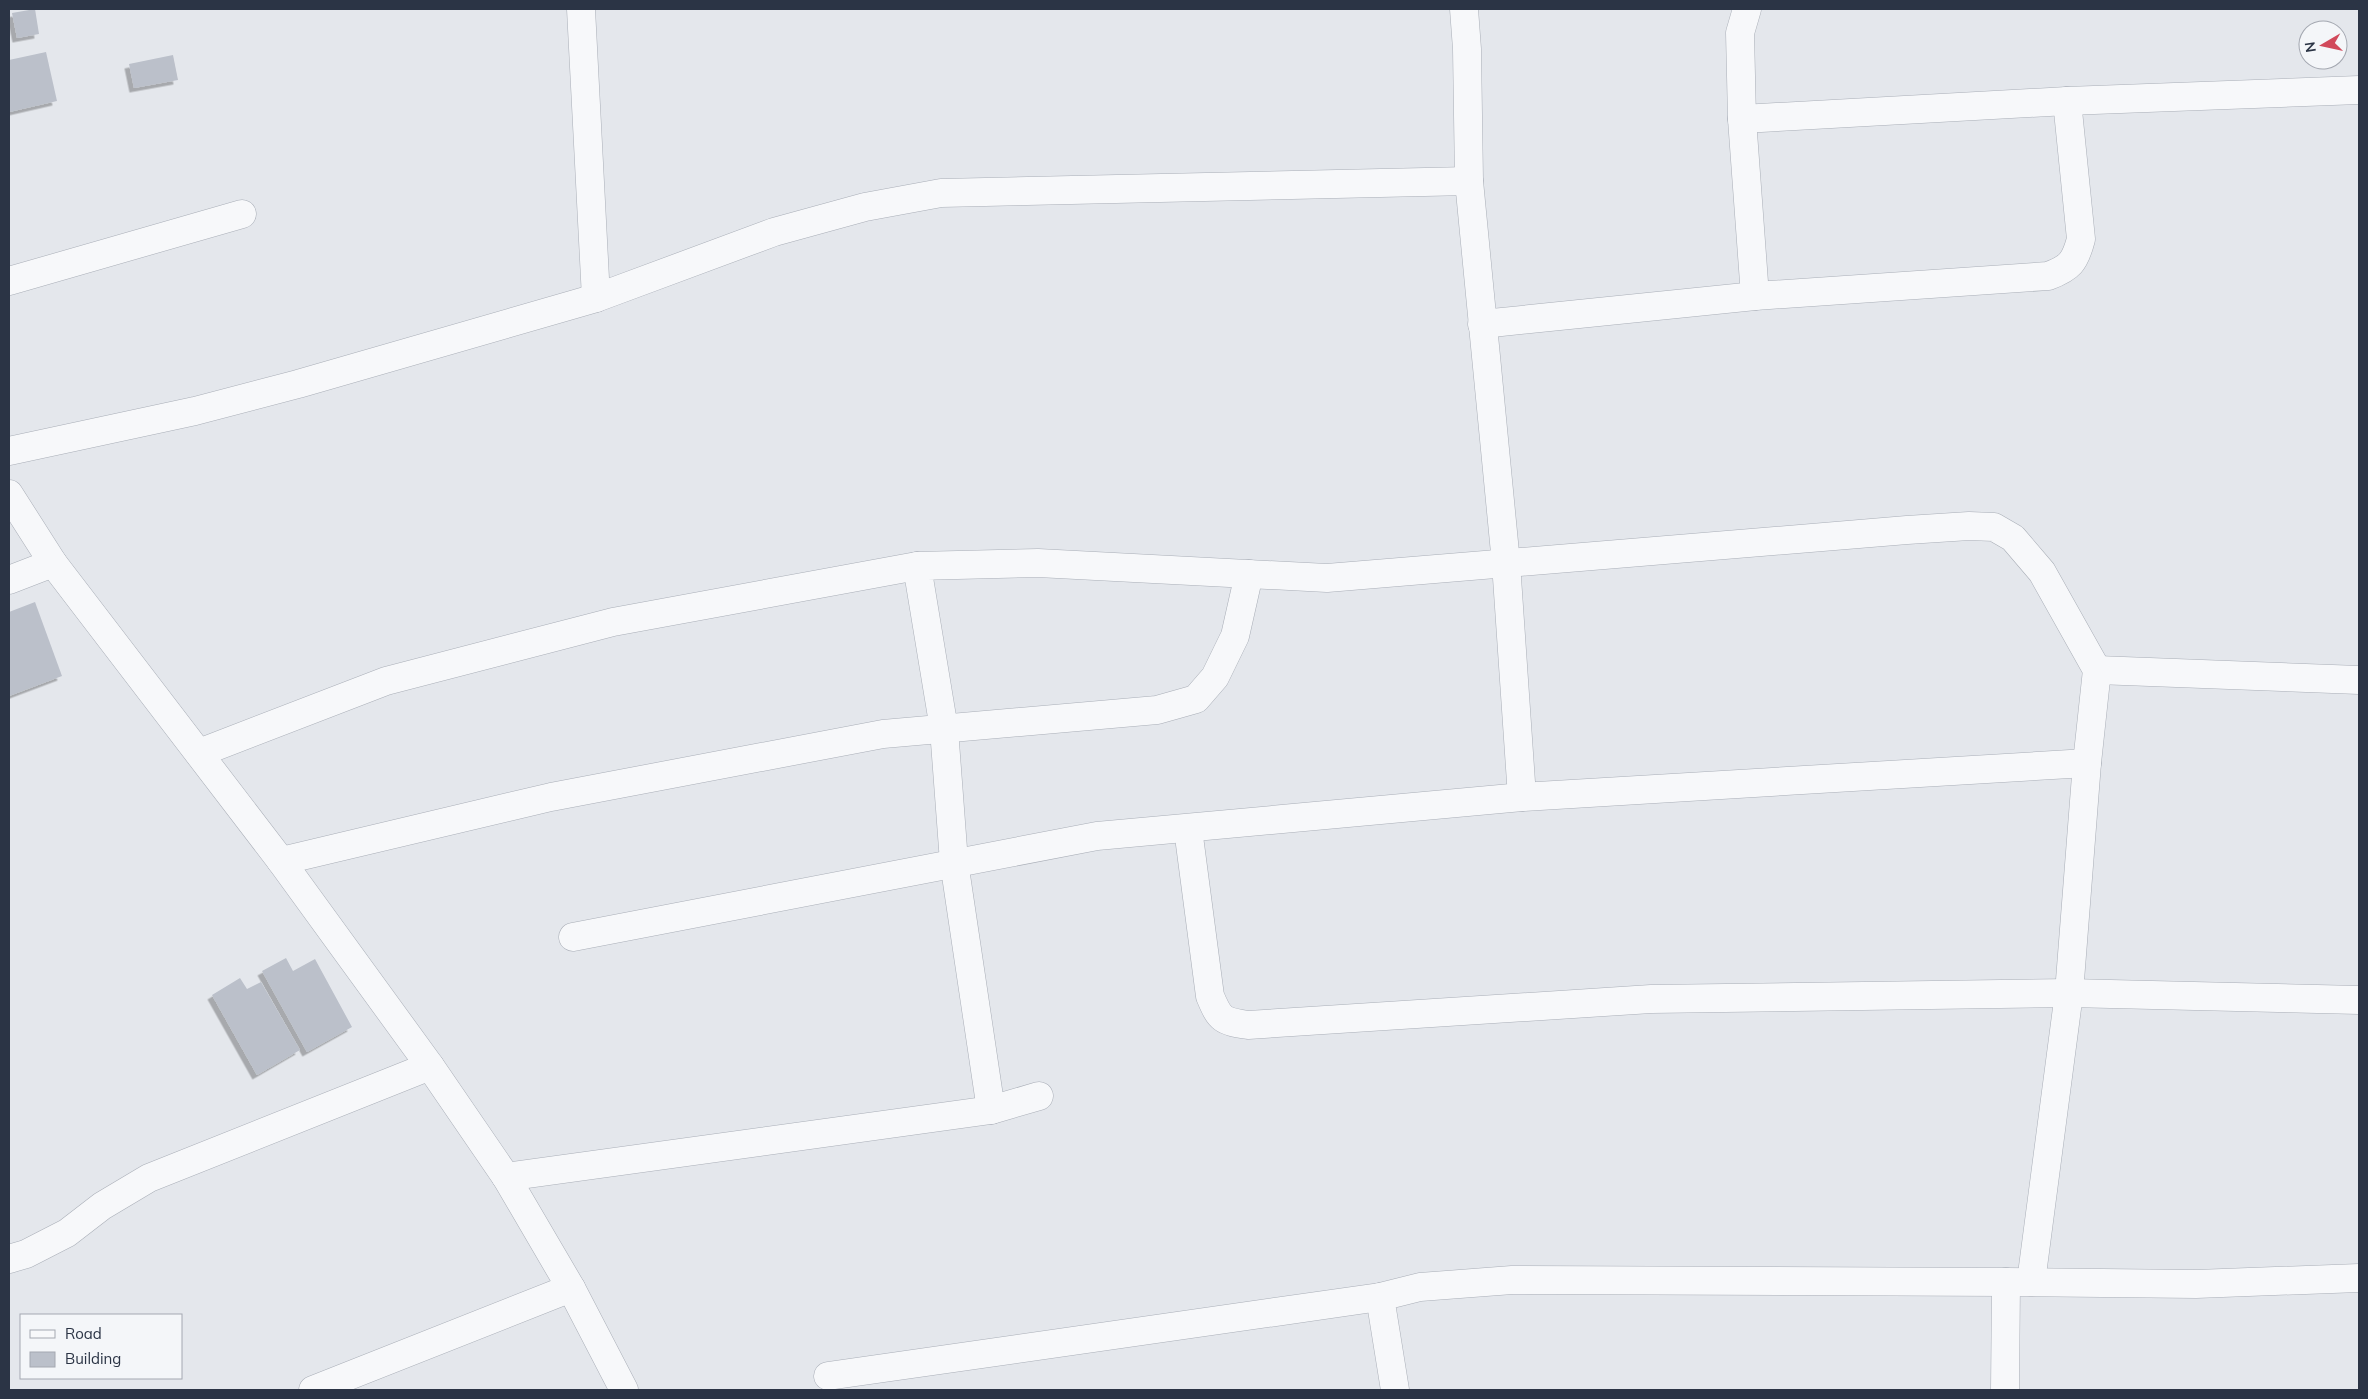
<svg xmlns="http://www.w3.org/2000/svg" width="2368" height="1399" font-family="Mulish,sans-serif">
  <defs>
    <filter id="shadow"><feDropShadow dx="-4.5" dy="4.5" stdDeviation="0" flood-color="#0004"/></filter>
  </defs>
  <rect width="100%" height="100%" fill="#e4e7ec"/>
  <g fill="#bbc0ca" filter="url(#shadow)">
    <path d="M35 9 39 34 17 38 12 13Z"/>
    <path d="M46 52 57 101 9 112V60Z"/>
    <path d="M173 55 178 80 134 88 129 64Z"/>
    <path d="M35 602 62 676 9 696V612Z"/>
    <path d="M286 958 293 971 315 959 352 1027 307 1052 262 971Z"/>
    <path d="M240 978 247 989 261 982 300 1050 257 1075 212 995Z"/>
  </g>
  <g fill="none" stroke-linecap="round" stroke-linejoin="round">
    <defs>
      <g id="street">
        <path d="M581 9 596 298"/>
        <path d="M1464 9 1467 49 1469 181 1506 563 1522 797"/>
        <path d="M1747 9 1740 33 1742 119 1755 296"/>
        <path d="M1742 119 2067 101 2359 90"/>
        <path d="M9 281 242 214"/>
        <path d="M1482 324 1755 296 2048 276C2070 268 2075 262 2081 239L2067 101"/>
        <path d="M9 451 195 411 298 384 596 298 774 232 865 207 941 193 1469 181"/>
        <path d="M9 494 53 563 281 861 430 1066 506 1177 571 1288 624 1390"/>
        <path d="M9 580 53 563"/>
        <path d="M2097 670 2359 680"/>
        <path d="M199 753 386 681 613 622 917 566"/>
        <path d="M1188 829 1210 996C1220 1020 1222 1021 1248 1025L1651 999 2069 993 2359 1000"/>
        <path d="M281 861 551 797 883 734 1157 710 1196 699 1215 677 1235 636 1249 574"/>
        <path d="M573 937 1097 836 1522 797 2087 763"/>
        <path d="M991 1110 954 862 944 729 917 566 1038 563 1327 578 1907 530 1969 526 1994 527 2013 538 2042 572 2097 670 2087 763 2069 993 2031 1282"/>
        <path d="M506 1177 991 1110 1039 1096"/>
        <path d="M9 1259 26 1254 67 1233 102 1206 149 1178 430 1066"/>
        <path d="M828 1376 1380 1297"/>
        <path d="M313 1390 571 1288"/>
        <path d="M1395 1390 1380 1297 1420 1287 1512 1280 2006 1282"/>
        <path d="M2005 1390 2006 1282 2196 1284 2359 1278"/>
      </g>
    </defs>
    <use href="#street" stroke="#a9aeb7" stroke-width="29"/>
    <use href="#street" stroke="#f7f8fa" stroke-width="28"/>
  </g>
  <rect width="2368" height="1399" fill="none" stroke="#2b3445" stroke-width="20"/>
  <rect x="20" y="1314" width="162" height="65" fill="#f4f6f9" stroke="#a4a8b1"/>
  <rect x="30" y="1330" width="25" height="8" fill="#f7f8fa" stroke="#a4a8b1"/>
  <text x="65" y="1339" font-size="15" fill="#2b3445">Road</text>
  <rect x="30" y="1352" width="25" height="15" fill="#bbc0ca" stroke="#a4a8b1"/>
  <text x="65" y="1364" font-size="15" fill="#2b3445">Building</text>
  <g transform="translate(2323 45) rotate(261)"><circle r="24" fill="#f4f6f9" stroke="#a4a8b1"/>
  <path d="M0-4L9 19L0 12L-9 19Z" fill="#d1495b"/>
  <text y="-8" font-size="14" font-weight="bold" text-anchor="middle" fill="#2b3445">N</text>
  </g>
</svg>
